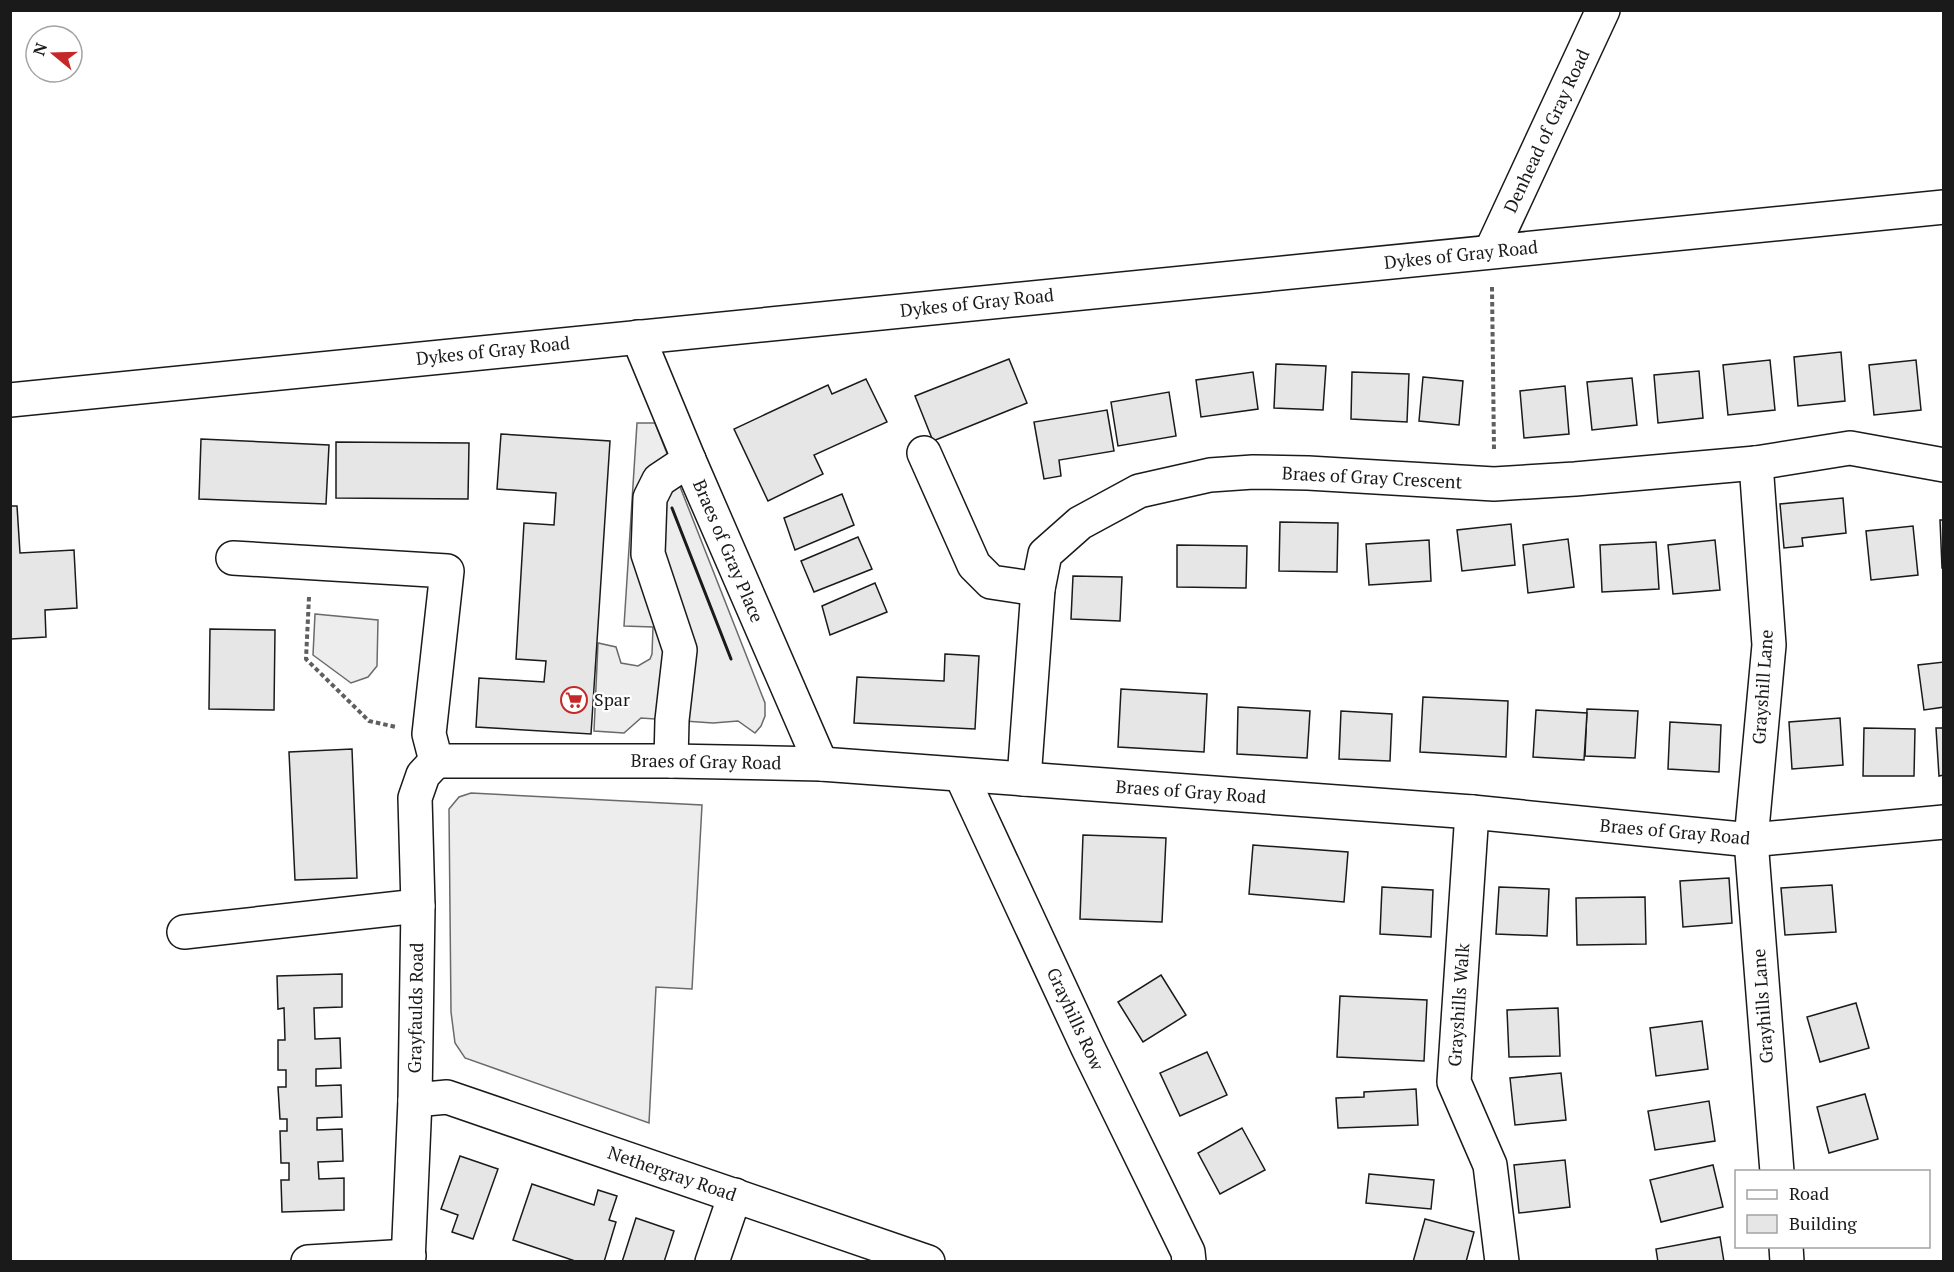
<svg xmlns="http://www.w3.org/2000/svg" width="1954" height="1272" font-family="'PT Serif',serif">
  <rect width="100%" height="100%" fill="#fff"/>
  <g fill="#ededed" stroke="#6a6a6a" stroke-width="1.5">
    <path d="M637 423H655L765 703V716L761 726 755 733 738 721 713 723 641 718 624 733 594 731 598 643 616 647 621 663 638 666 650 659 652 654 653 627 624 626Z"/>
    <path d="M315 614 378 620 377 666 368 677 351 683 313 655Z"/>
    <path d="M471 793 702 805 692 989 656 987 649 1123 465 1058 455 1043 451 1012 449 809 459 797Z"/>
  </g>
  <g fill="#e6e6e6" stroke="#1a1a1a" stroke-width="1.5">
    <path d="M1841 352 1845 401 1798 406 1794 357Z"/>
    <path d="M1009 359 1027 403 933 441 915 396Z"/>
    <path d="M1770 360 1775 410 1728 415 1723 365Z"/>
    <path d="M1916 360 1921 410 1874 415 1869 365Z"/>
    <path d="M1276 364 1326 366 1323 410 1274 408Z"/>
    <path d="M1699 371 1703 418 1658 423 1654 375Z"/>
    <path d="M1253 372 1258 409 1201 417 1196 380Z"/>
    <path d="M1352 372 1409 374 1407 422 1351 419Z"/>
    <path d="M1423 377 1463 381 1459 425 1419 421Z"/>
    <path d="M1632 378 1637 425 1592 430 1587 382Z"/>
    <path d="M866 379 887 422 814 455 823 474 768 501 734 429 828 385 832 394Z"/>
    <path d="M1565 386 1569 434 1524 438 1520 391Z"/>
    <path d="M1169 392 1176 436 1118 446 1111 402Z"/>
    <path d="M1107 410 1114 451 1059 460 1061 476 1044 479 1034 422Z"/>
    <path d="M501 434 610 441 591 734 476 727 479 678 544 682 546 661 516 659 524 523 554 525 556 493 497 489Z"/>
    <path d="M201 439 329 445 326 504 199 499Z"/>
    <path d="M336 442 469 443 468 499 336 498Z"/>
    <path d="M842 494 854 525 795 550 784 518Z"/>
    <path d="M1843 498 1846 533 1802 538 1803 546 1784 548 1780 504Z"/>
    <path d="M10 506H17L20 553 74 550 77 608 45 610 46 637 11 639Z"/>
    <path d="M1940 520H1944V568H1942Z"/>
    <path d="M1280 522 1338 523 1337 572 1279 571Z"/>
    <path d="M1511 524 1515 565 1462 571 1457 530Z"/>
    <path d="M1913 526 1918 575 1871 580 1866 531Z"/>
    <path d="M858 537 872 569 814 592 801 561Z"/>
    <path d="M1568 539 1574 587 1528 593 1523 545Z"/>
    <path d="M1429 540 1431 581 1369 585 1366 544Z"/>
    <path d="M1715 540 1720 590 1673 594 1668 545Z"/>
    <path d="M1656 542 1659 589 1602 592 1600 545Z"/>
    <path d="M1177 545 1247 546 1246 588 1177 587Z"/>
    <path d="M1073 576 1122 577 1120 621 1071 619Z"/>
    <path d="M875 583 887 612 830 635 822 606Z"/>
    <path d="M210 629 275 630 274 710 209 709Z"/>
    <path d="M945 654 979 656 975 729 854 723 857 677 944 681Z"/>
    <path d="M1944 662V707L1924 710 1918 665Z"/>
    <path d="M1121 689 1207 694 1204 752 1118 747Z"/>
    <path d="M1423 697 1508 701 1506 757 1420 752Z"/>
    <path d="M1238 707 1310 711 1307 758 1237 754Z"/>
    <path d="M1587 709 1638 711 1635 758 1585 756Z"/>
    <path d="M1536 710 1587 713 1584 760 1533 757Z"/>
    <path d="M1341 711 1392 714 1390 761 1339 759Z"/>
    <path d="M1840 718 1843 765 1792 769 1789 722Z"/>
    <path d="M1670 722 1721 725 1719 772 1668 769Z"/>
    <path d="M1864 728 1915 729 1914 776H1863Z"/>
    <path d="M1936 728H1944V775L1939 776Z"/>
    <path d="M352 749 357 878 295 880 289 752Z"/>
    <path d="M1083 835 1166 838 1162 922 1080 919Z"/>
    <path d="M1253 845 1348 852 1344 902 1249 894Z"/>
    <path d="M1729 878 1732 923 1683 927 1680 881Z"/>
    <path d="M1832 885 1836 932 1785 935 1781 888Z"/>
    <path d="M1382 887 1433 890 1431 937 1380 934Z"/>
    <path d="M1499 887 1549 889 1547 936 1496 934Z"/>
    <path d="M1645 897 1646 944 1577 945 1576 898Z"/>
    <path d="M342 974V1007L314 1008 315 1039 340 1038 341 1068 316 1069V1086L341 1085 342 1117 317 1118V1130L342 1129 343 1161 318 1162 319 1179 344 1178V1210L282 1212 281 1180H289V1163H281L280 1131H287V1119H280L278 1087H286V1070H278V1040H285L284 1008 278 1009 277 976Z"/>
    <path d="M1161 975 1186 1015 1143 1042 1118 1002Z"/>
    <path d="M1340 996 1427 1000 1424 1061 1337 1057Z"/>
    <path d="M1856 1003 1869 1048 1820 1062 1807 1017Z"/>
    <path d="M1558 1008 1560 1056 1509 1057 1507 1010Z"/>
    <path d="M1702 1021 1708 1069 1656 1076 1650 1028Z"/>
    <path d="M1207 1052 1227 1095 1180 1116 1160 1073Z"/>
    <path d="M1561 1073 1566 1120 1515 1125 1510 1078Z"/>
    <path d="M1416 1089 1418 1125 1338 1128 1336 1098 1364 1097V1092Z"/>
    <path d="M1865 1094 1878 1139 1829 1153 1817 1107Z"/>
    <path d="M1709 1101 1715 1141 1655 1150 1648 1111Z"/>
    <path d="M1242 1128 1265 1170 1220 1194 1198 1153Z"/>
    <path d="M460 1156 498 1169 473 1239 452 1232 458 1215 441 1209Z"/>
    <path d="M1565 1160 1570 1207 1519 1213 1514 1165Z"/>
    <path d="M1713 1165 1723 1207 1661 1222 1650 1180Z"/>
    <path d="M1369 1174 1434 1180 1431 1209 1366 1203Z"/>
    <path d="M532 1184 594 1205 598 1190 617 1196 609 1220 616 1222 604 1262H578L513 1240Z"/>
    <path d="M636 1218 674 1231 664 1262H622Z"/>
    <path d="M1425 1219 1474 1232 1466 1262H1413Z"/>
    <path d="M1720 1237 1724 1262H1658L1656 1249Z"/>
  </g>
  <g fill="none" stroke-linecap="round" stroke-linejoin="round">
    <defs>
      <g id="minor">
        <path d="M1491 251 1603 10"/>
        <path d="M638 337 689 460 821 764"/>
        <path d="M10 400 1944 207"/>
        <path d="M924 453 974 565 991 582 1038 589"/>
        <path d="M1756 463 1769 645 1751 840 1777 1172"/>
        <path d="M233 558 447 571 429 734 436 761"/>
        <path d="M436 761H671L821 764 1472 812 1751 840 1944 822"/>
        <path d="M671 761 672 720 680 650 648 554 650 498 659 480 689 460"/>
        <path d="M961 775 1088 1048 1188 1252 1189 1262"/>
        <path d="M1024 779 1038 589 1045 554 1080 523 1139 491 1210 475 1253 472 1308 473 1494 484 1575 479 1756 463 1850 448 1944 465"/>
        <path d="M1472 812 1454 1082 1490 1165 1502 1262"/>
        <path d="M184 932 418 906"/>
        <path d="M415 1100 447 1097 928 1262"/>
        <path d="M1786 1246 1787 1262"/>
        <path d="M308 1262 409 1256"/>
        <path d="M408 1262 415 1100 418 906 415 798 423 775 436 761"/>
        <path d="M712 1262 735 1195"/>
      </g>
    </defs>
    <use href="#minor" stroke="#1a1a1a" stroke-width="36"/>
    <g stroke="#5f5f5f" stroke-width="4" stroke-dasharray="4.5 3" stroke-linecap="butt">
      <path d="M1492 287 1494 450"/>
      <path d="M309 597 306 659 369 721 396 727"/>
    </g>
    <use href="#minor" stroke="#fff" stroke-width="33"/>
    <path stroke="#1a1a1a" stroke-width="3" d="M672 508 731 659"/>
  </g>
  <defs>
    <symbol id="supermarket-ring" viewBox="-11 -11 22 22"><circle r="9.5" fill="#fff" stroke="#c62828" stroke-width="1.5"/><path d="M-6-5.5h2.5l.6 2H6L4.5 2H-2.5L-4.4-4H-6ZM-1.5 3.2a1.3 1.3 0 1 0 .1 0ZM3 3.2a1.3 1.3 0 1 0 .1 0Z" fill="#c62828"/></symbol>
  </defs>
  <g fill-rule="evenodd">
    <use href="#supermarket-ring" x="559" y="685" width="30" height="30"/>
  </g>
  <g text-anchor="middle" stroke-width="4.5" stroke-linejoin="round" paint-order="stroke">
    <g font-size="18" fill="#1a1a1a" stroke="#fff">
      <text transform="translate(1547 131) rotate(-65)" y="6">Denhead of Gray Road</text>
      <text transform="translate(1461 255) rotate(-6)" y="6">Dykes of Gray Road</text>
      <text transform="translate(977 303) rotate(-6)" y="6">Dykes of Gray Road</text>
      <text transform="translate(493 351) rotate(-6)" y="6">Dykes of Gray Road</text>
      <text transform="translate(1372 478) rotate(3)" y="6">Braes of Gray Crescent</text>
      <text transform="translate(728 551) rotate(67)" y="6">Braes of Gray Place</text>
      <text transform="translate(1763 687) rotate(-86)" y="6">Grayshill Lane</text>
      <text transform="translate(706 762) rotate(1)" y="6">Braes of Gray Road</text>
      <text transform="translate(1191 792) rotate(4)" y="6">Braes of Gray Road</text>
      <text transform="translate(1675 832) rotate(5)" y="6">Braes of Gray Road</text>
      <text transform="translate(1459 1005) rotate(-86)" y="6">Grayshills Walk</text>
      <text transform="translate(1763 1006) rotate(-94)" y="6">Grayhills Lane</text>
      <text transform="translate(416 1008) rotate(-89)" y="6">Grayfaulds Road</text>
      <text transform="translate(1075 1019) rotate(65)" y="6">Grayhills Row</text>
      <text transform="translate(672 1174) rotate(19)" y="6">Nethergray Road</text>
    </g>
    <g font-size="18" fill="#1a1a1a" stroke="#fff" text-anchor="start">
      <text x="594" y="706">Spar</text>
    </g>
  </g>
  <rect width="1954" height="1272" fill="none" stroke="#1a1a1a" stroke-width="24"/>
  <rect x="1735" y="1170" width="195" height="78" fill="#ffffff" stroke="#a3a3a3" stroke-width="1.5"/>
  <rect x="1747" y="1190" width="30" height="9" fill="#ffffff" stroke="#a3a3a3" stroke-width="1.5"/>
  <text x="1789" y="1200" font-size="18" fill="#1a1a1a">Road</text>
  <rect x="1747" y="1215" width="30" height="18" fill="#e6e6e6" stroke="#a3a3a3" stroke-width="1.5"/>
  <text x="1789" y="1230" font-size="18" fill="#1a1a1a">Building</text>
  <g transform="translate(54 54) rotate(289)"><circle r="28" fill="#ffffff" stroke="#a3a3a3" stroke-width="1.5"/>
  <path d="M0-4.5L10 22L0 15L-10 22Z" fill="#c62828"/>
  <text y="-9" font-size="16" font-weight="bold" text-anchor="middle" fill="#1a1a1a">N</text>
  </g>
</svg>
